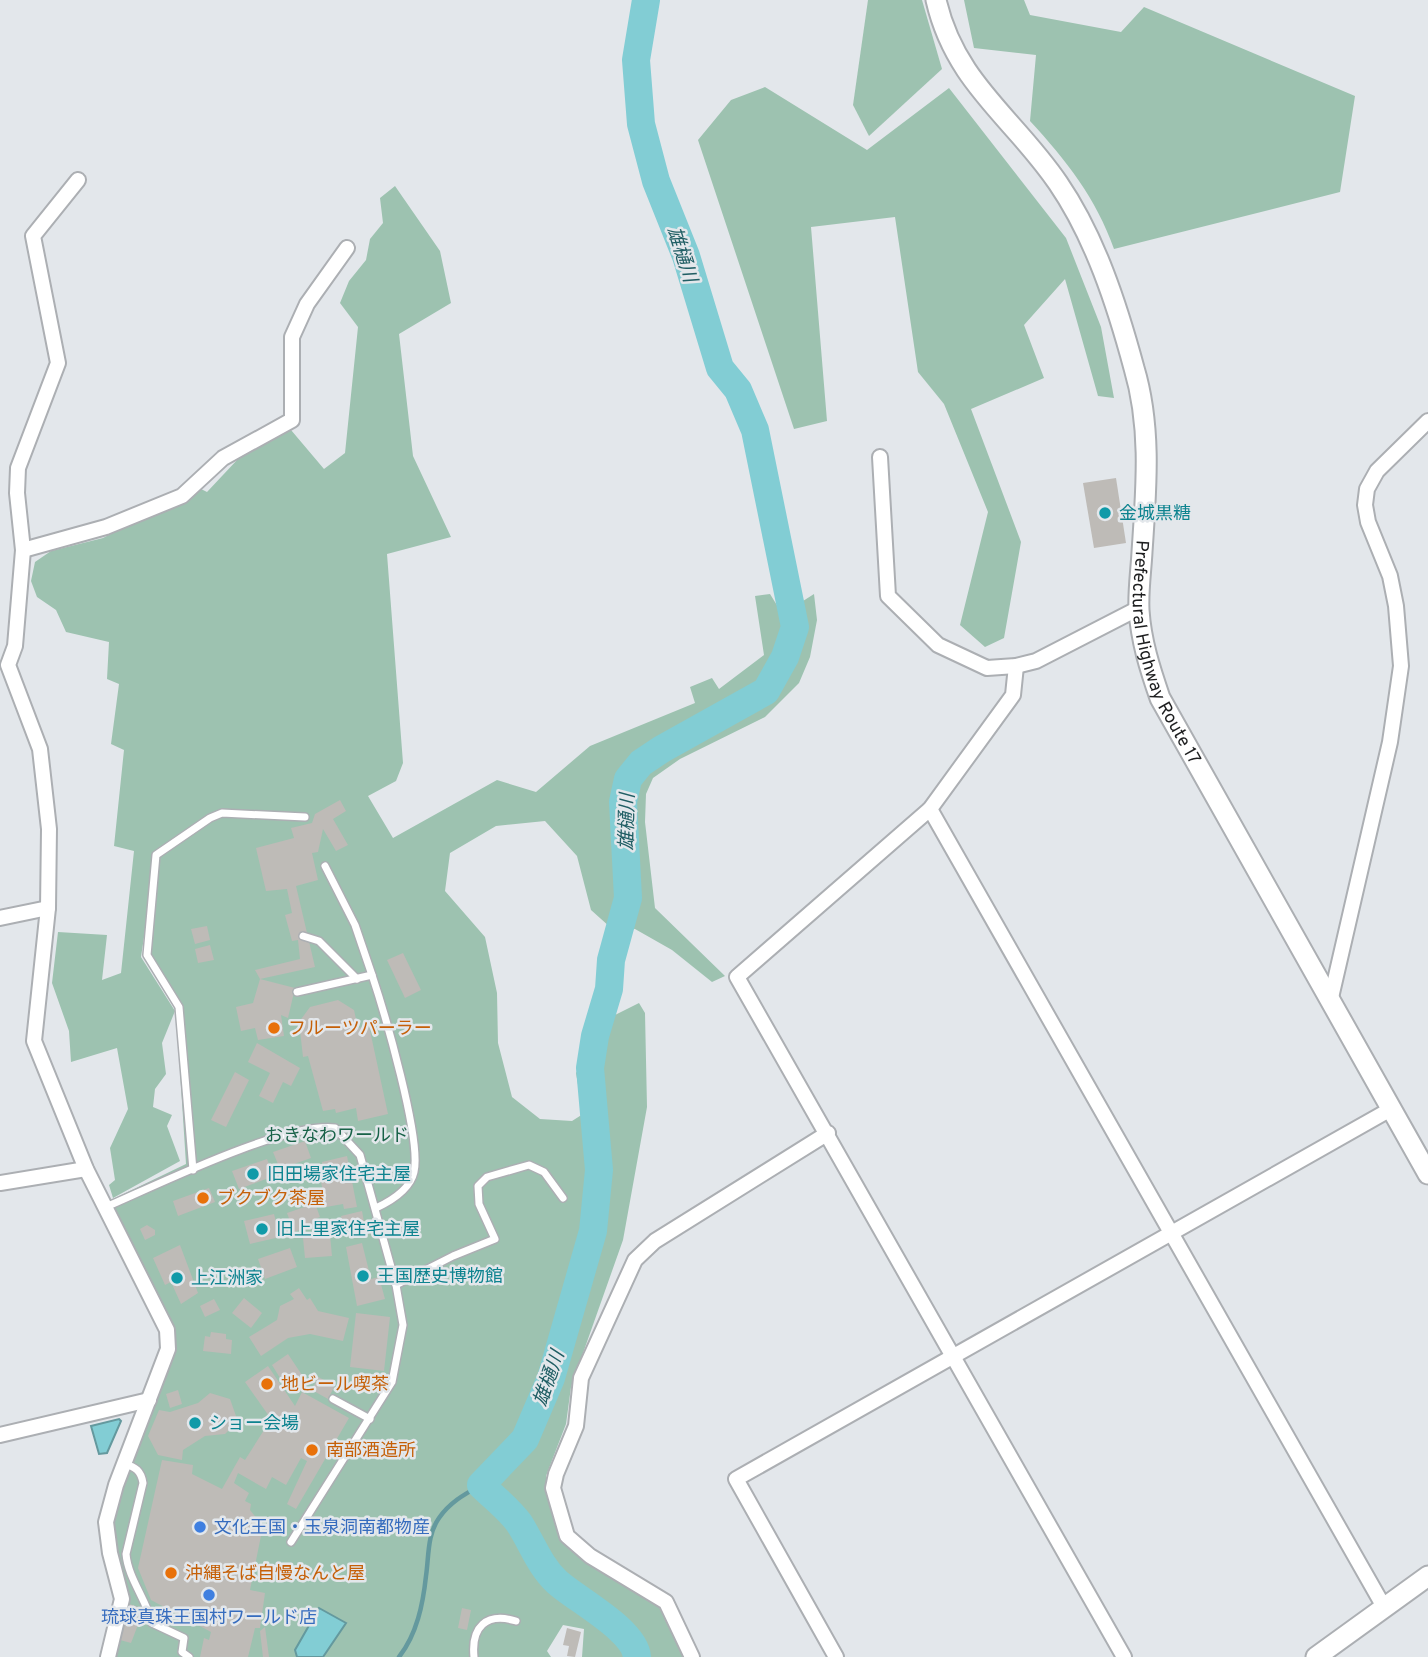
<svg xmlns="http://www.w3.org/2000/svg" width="1428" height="1657" font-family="Overpass,'Noto Sans JP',sans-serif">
  <rect width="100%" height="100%" fill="#e3e7eb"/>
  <g fill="#9dc2b0">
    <path d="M868 0H922L942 69 869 136 853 105Z"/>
    <path d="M964 0H1024L1030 15 1121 32 1144 7 1355 96 1340 192 1114 249C1096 198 1066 160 1030 121L1036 55 974 48Z"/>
    <path d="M765 87 867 150 949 88 1066 238 1101 327 1114 398 1098 396 1065 279 1024 325 1044 378 971 409 1021 542 1004 638 985 647 960 625 988 512 944 404 918 372 895 217 811 227 827 421 794 429 698 140 731 100Z"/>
    <path d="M395 186 440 251 451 303 399 334 413 456 451 537 387 554 403 763 396 781 368 796 393 838 497 780 536 792 590 746 695 703 690 687 712 678 719 689 764 655 755 596 770 594 783 615 787 665 801 651 803 601 814 594 817 620 810 657 799 683 765 717 680 759 653 778 646 794 645 822 655 908 725 976 712 982 672 950 635 929 610 927 591 910 577 856 545 821 496 826 450 853 445 891 485 937 497 993 498 1043 512 1097 540 1119 572 1121 583 1114 576 1073 609 1018 639 1003 645 1013 647 1107 623 1240 571 1387 566 1424 546 1476 547 1492 560 1540 588 1562 658 1605 683 1657H582L584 1629 563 1625 547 1651 551 1657H114L117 1564 113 1528 126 1473 174 1341 109 1201 186 1164 176 1009 144 955 146 924 141 957 175 1011 162 1043 166 1074 155 1089 153 1107 172 1115 167 1126 180 1161 113 1198 109 1185 115 1180 110 1148 128 1109 117 1048 71 1062 69 1031 52 983 58 932 107 935 102 980 121 973 134 851 114 846 124 750 111 744 119 684 107 679 109 642 66 632 56 610 37 597 31 581 35 562 51 551 103 538 199 488 207 492 238 459 291 430 324 469 345 453 358 327 340 303 349 281 366 260 370 239 383 223 380 198Z"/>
  </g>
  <g fill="#82cdd4" stroke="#64999e" stroke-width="2">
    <path d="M119 1419 121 1421 107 1453 99 1454 91 1426Z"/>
    <path d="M319 1608 346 1623 323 1657H297L295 1650Z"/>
  </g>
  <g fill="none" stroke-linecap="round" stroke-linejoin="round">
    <path stroke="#64999e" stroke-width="4.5" d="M399 1657C417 1634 423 1604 426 1576 429 1556 427 1535 439 1518 450 1502 465 1494 481 1485"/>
    <path stroke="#82cdd4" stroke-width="28" d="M637 1657C635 1630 577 1600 557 1582 539 1565 532 1543 519 1523 509 1509 493 1497 481 1485L525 1439 551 1378 593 1231 599 1170 590 1068 595 1036 609 989 611 960 628 898 623 802 628 779 641 763 662 749 766 691 785 657 795 627 755 430 738 390 720 368 686 256 656 181 641 124 636 60 646 0"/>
  </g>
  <g fill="#bebbb7">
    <path d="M1116 478 1126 543 1094 548 1083 483Z"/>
    <path d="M340 800 346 811 333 819 348 845 336 851 323 829 318 852 312 853 318 880 296 886 315 967 260 979 255 970 300 959 298 940 292 941 285 915 292 913 287 889 266 891 256 848 294 838 291 828 312 823 315 814Z"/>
    <path d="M207 926 210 940 195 944 191 929Z"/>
    <path d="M210 945 214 960 198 963 195 949Z"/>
    <path d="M403 953 421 990 405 998 387 960Z"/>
    <path d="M260 979 295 988 288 1018 281 1015 284 1036 258 1040 255 1028 241 1031 236 1007 253 1003Z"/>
    <path d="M338 1000 354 1010 358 1028 369 1026 388 1114 358 1121 356 1108 336 1113 335 1109 323 1111 308 1056 303 1057 299 1022 310 1007Z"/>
    <path d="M257 1043 300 1068 291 1086 283 1082 273 1103 259 1096 270 1073 248 1062Z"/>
    <path d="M235 1072 249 1080 226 1127 211 1120Z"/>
    <path d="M305 1141 311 1158 280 1169 273 1152Z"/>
    <path d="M347 1156 357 1207 344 1209 343 1204 326 1207 320 1177 324 1176 322 1162Z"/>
    <path d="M267 1159 274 1176 239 1189 232 1171Z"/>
    <path d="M312 1163 319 1172 309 1179 303 1169Z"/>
    <path d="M209 1188 215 1202 178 1216 173 1201Z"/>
    <path d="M310 1205 311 1208 316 1206 320 1217 315 1219 317 1224 294 1232 287 1213Z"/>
    <path d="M362 1211 365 1227 344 1231 341 1216Z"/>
    <path d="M274 1214 280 1237 250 1244 244 1221Z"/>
    <path d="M147 1225 155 1230V1235L145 1240 140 1229Z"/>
    <path d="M330 1235 332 1256 305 1258 303 1238Z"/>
    <path d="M362 1243 371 1279 379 1277 385 1299 357 1306 346 1247Z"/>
    <path d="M180 1245 198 1293 181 1304 171 1282 165 1285 153 1258Z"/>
    <path d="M290 1248 297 1267 265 1279 258 1259Z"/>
    <path d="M255 1269 258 1278 245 1283 242 1274Z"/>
    <path d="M299 1288 307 1300 310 1298 318 1311 349 1318 343 1341 310 1334 288 1338 261 1356 249 1337 277 1320 280 1306 294 1299 290 1294Z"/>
    <path d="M244 1298 262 1313 251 1328 232 1313Z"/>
    <path d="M214 1299 220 1310 205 1317 200 1306Z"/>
    <path d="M356 1313 390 1317 384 1371 350 1367Z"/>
    <path d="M211 1332 226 1334V1339L232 1340 231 1354 203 1351 205 1336 210 1337Z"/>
    <path d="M288 1354 302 1375 295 1379 299 1386 294 1390 289 1383 285 1386 272 1365Z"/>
    <path d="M268 1366 295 1406 302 1392 349 1418 296 1509 287 1504 307 1461 301 1458 286 1485 272 1477 266 1489 238 1473 234 1483 249 1493 245 1501 251 1504 250 1510 263 1526 250 1590 265 1593 260 1628H255L248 1657H200L204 1638 209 1640 211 1632 151 1600 138 1568 162 1460 193 1465 192 1474 222 1489 240 1457 245 1460 271 1419 245 1382Z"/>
    <path d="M318 1377 335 1385 328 1399 312 1390Z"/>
    <path d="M178 1390 182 1404 170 1408 166 1394Z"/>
    <path d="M210 1393 230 1399 236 1416 232 1427 225 1434 205 1436 183 1450 182 1460 158 1455 148 1436 159 1410 170 1412 198 1403Z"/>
    <path d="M129 1604 139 1607 136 1616 141 1617 131 1643 120 1640Z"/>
    <path d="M462 1608 471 1610 467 1630 458 1628Z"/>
    <path d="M265 1627 269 1657H263L260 1631Z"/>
    <path d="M567 1628 581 1632 575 1657 567 1656 569 1646 563 1645Z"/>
  </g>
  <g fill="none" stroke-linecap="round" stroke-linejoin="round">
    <defs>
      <g id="service">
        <path d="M325 866 355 925 372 975"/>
        <path d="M303 936 319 941 357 979"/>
        <path d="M297 992 372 975C384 1011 422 1140 414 1172 410 1190 391 1201 376 1208"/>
        <path d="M193 1170 179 1007 147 955 156 855 210 818 222 813 305 817"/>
        <path d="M106 1207C157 1185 285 1122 335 1128L360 1155 396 1285 403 1325 392 1382 291 1542"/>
        <path d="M396 1285 453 1256 495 1239 479 1204 478 1186 487 1177 529 1165 544 1172 563 1198"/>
        <path d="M333 1399 370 1419"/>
        <path d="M124 1464C136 1467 141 1471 143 1483L126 1554C128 1578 146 1599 152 1623L184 1638 182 1652 189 1657"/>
        <path d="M474 1657C471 1627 486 1612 516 1621"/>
      </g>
      <g id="minor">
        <path d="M78 180 33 236 58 363 18 468 17 493 23 550 15 646 8 665 40 749 49 829 48 908 34 1041 86 1169 167 1330 168 1349 116 1485 106 1522 110 1553 122 1599 108 1657"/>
        <path d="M880 457 888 596 938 645 987 668 1016 666 1036 661 1139 608"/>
        <path d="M23 550 106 527 182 496 223 458 292 420V337L307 304 347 248"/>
        <path d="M1016 666 1013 695 930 809 737 977 1124 1657"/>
        <path d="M930 809 1384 1607"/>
        <path d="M0 918 48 908"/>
        <path d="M1330 1002 1390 742 1401 666 1396 606 1390 576 1368 522 1365 505 1367 489 1377 471 1428 421"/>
        <path d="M0 1183 86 1169"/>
        <path d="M0 1435 149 1400"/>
        <path d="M692 1657 666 1602 590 1556 567 1536 553 1488 556 1474 576 1426 581 1378 635 1260 655 1241 828 1133"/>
        <path d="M836 1657 736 1479 1391 1109"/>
      </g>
      <g id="secondary">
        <path id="s1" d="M936 0C955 83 1014 118 1058 183 1095 237 1117 305 1134 368 1152 428 1146 491 1142 552 1141 571 1138 591 1139 610 1141 641 1150 669 1160 698L1428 1174"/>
        <path d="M1316 1657 1428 1576"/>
      </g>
    </defs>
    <use href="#service" stroke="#acafb3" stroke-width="10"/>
    <use href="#minor" stroke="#acafb3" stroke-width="18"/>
    <use href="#secondary" stroke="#acafb3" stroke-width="23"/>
    <use href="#service" stroke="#fff" stroke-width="7"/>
    <use href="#minor" stroke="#fff" stroke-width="14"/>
    <use href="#secondary" stroke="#fff" stroke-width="19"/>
  </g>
  <g fill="#0f9aa8" stroke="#e3e7eb" stroke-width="2.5">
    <circle cx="1105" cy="513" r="7"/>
    <circle cx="253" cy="1174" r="7"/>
    <circle cx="262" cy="1229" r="7"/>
    <circle cx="363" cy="1276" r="7"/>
    <circle cx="177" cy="1278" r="7"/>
    <circle cx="195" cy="1423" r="7"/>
  </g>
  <g fill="#e8710a" stroke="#e3e7eb" stroke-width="2.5">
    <circle cx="274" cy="1028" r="7"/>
    <circle cx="203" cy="1198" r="7"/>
    <circle cx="267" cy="1384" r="7"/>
    <circle cx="312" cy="1450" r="7"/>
    <circle cx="171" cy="1573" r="7"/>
  </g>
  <g fill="#3f7fe0" stroke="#e3e7eb" stroke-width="2.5">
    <circle cx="200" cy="1527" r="7"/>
    <circle cx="209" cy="1595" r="7"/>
  </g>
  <g text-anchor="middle" stroke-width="5" stroke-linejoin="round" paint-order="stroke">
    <g font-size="18" fill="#0d838f" stroke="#e3e7eb" text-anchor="start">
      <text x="1119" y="519">金城黒糖</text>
      <text x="267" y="1180">旧田場家住宅主屋</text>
      <text x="276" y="1235">旧上里家住宅主屋</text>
      <text x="377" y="1282">王国歴史博物館</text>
      <text x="191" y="1284">上江洲家</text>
      <text x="209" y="1429">ショー会場</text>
    </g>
    <g font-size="18" fill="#1e1f20" stroke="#e3e7eb">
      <text dy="6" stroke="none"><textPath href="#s1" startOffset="714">Prefectural Highway Route 17</textPath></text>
    </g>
    <g font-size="18" fill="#c56008" stroke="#e3e7eb" text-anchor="start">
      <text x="288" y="1034">フルーツパーラー</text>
      <text x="217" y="1204">ブクブク茶屋</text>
      <text x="281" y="1390">地ビール喫茶</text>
      <text x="326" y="1456">南部酒造所</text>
      <text x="185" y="1579">沖縄そば自慢なんと屋</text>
    </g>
    <g font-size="18" fill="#186248" stroke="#e3e7eb">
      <text x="337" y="1141">おきなわワールド</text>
    </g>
    <g font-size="18" fill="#366cbe" stroke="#e3e7eb" text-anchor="start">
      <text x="214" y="1533">文化王国・玉泉洞南都物産</text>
      <text x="209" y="1623" text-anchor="middle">琉球真珠王国村ワールド店</text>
    </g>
    <g font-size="19" font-style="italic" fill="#205e64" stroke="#e3e7eb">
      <text transform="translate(683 254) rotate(72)" y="7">雄樋川</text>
      <text transform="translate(626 822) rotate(-89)" y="7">雄樋川</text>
      <text transform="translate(548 1378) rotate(-71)" y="7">雄樋川</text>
    </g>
  </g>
</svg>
